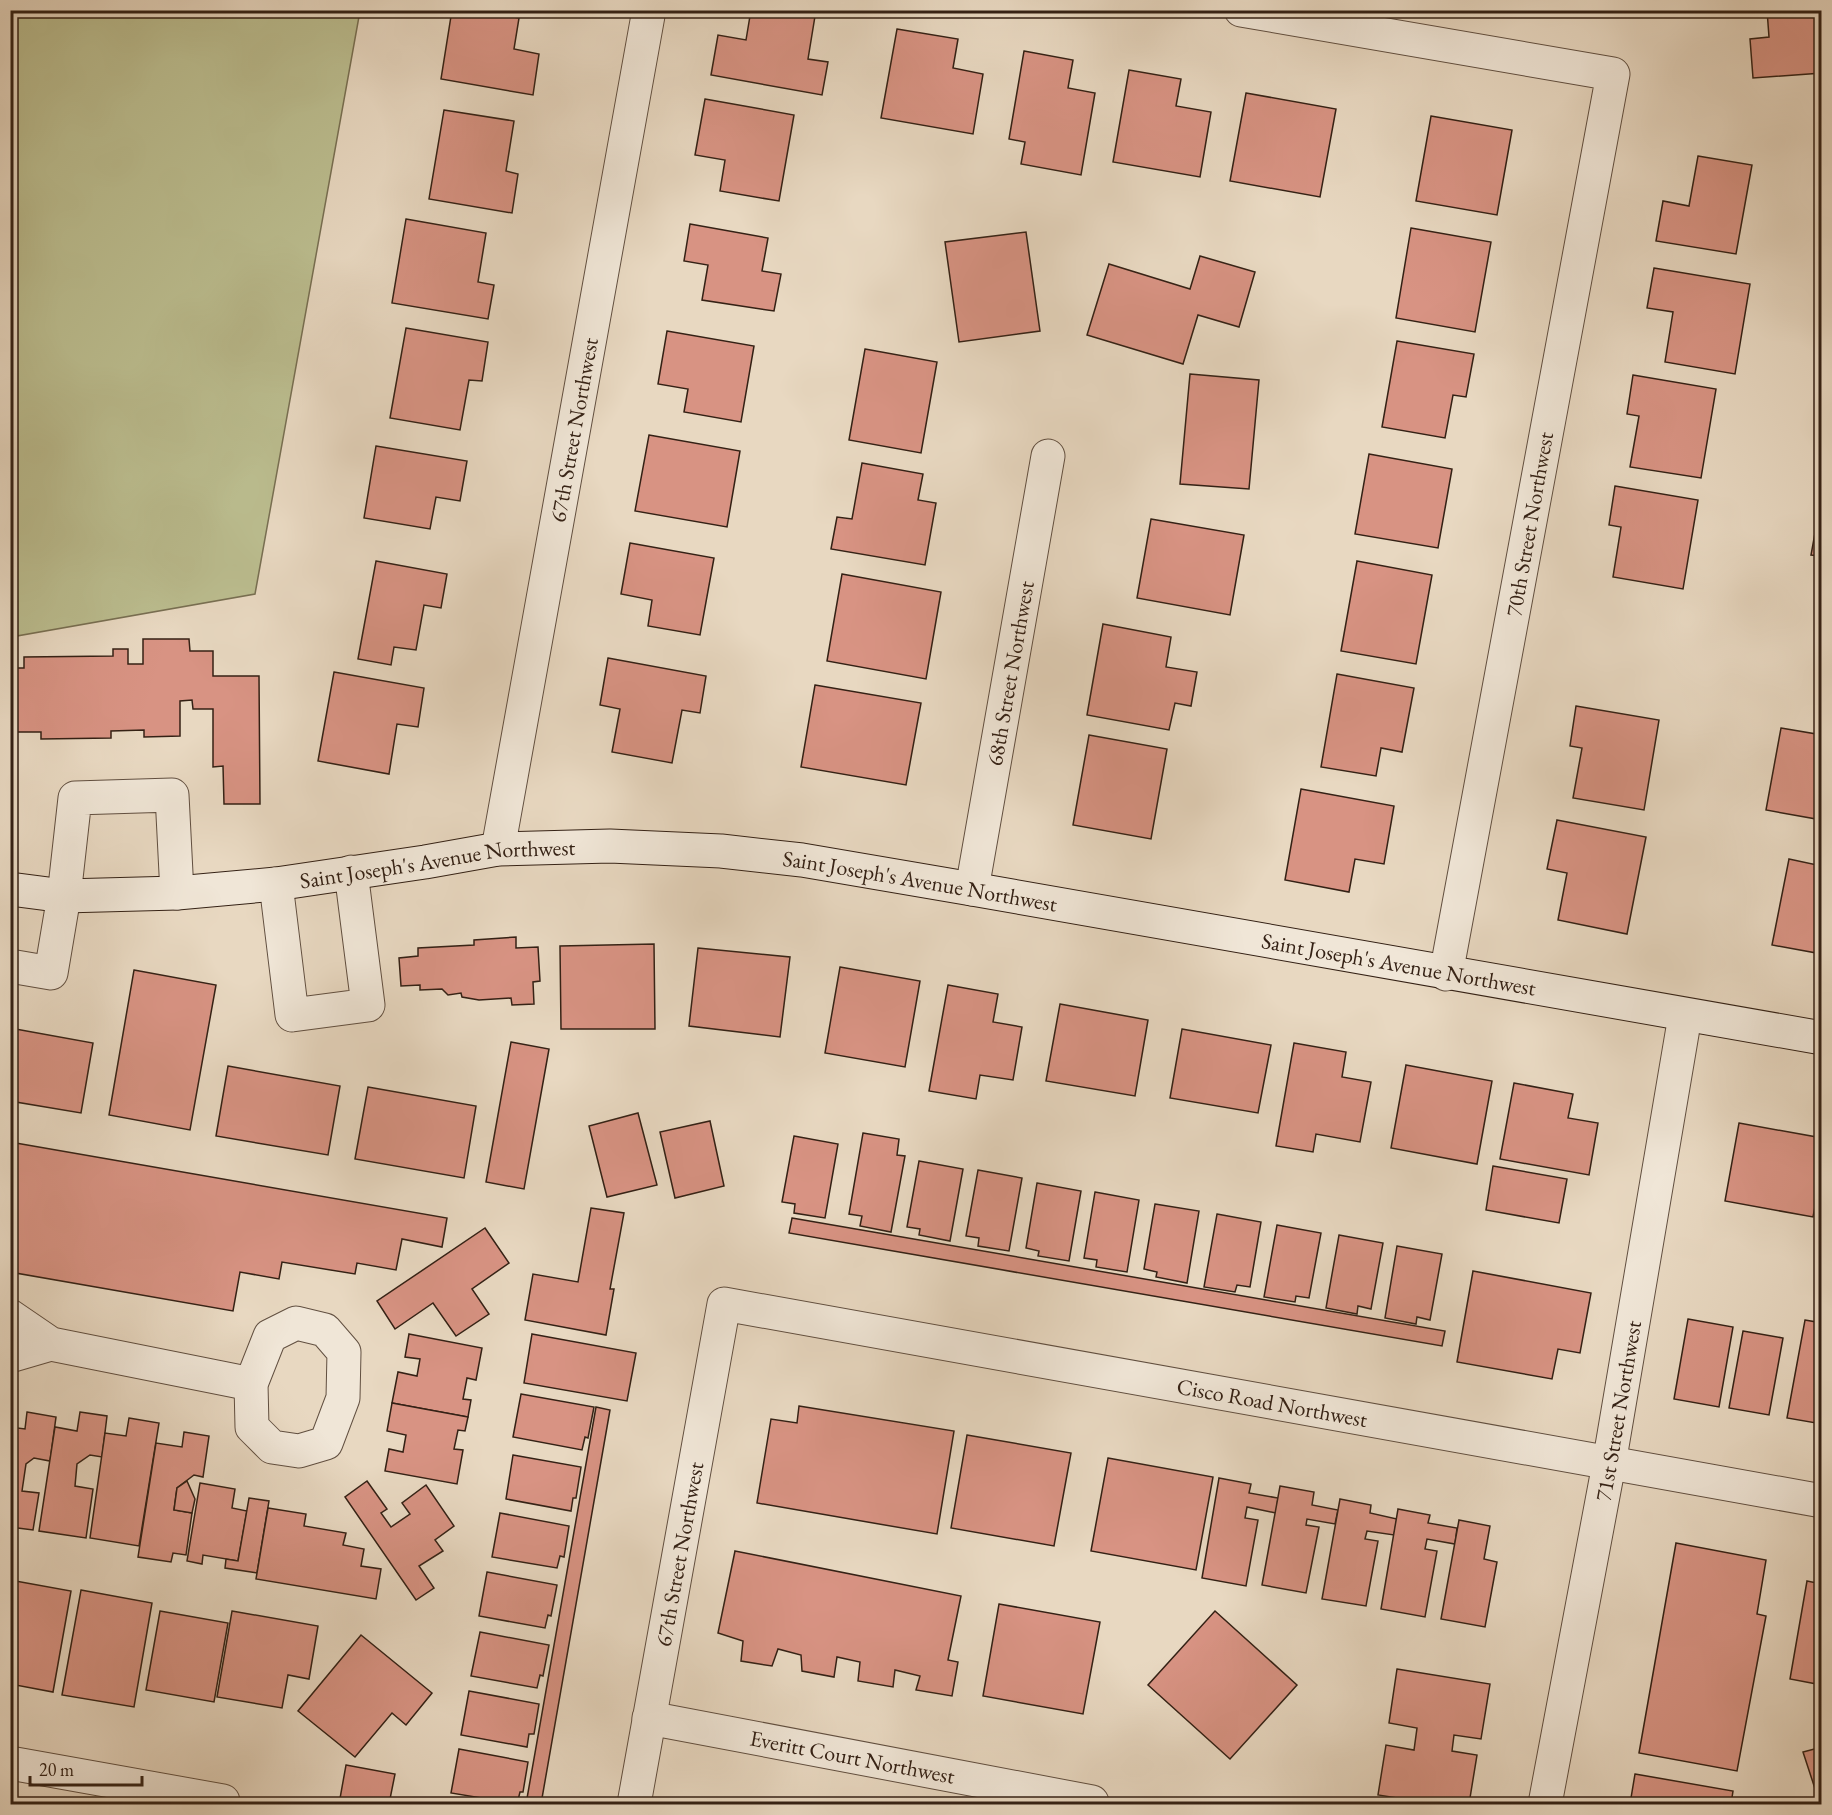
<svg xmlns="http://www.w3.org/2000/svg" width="1832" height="1815" font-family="'EB Garamond',serif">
  <rect width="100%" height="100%" fill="#e8d8c1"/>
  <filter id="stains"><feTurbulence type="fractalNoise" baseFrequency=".00333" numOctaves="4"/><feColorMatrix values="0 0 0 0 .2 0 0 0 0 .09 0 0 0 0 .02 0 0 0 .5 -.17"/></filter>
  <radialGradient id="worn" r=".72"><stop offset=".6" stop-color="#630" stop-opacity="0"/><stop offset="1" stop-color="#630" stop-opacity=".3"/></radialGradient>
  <path fill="#bbbd8f" stroke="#786f52" stroke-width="1.5" d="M11 10 360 11 255 594 11 637Z"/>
  <g fill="#d89383" stroke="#342115" stroke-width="1.5">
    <path d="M452 10H473L519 18 514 49 539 54 533 95 441 79Z"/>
    <path d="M751 10H816L808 59 828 62 822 95 711 75 718 35 746 40Z"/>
    <path d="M1767 10H1822V73L1753 78 1750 39 1769 37Z"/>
    <path d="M897 29 958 39 953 68 983 74 973 134 881 118Z"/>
    <path d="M1024 51 1073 60 1068 88 1095 93 1081 175 1021 164 1025 142 1009 139Z"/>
    <path d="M1129 70 1181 79 1176 106 1211 112 1200 177 1113 162Z"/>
    <path d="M1246 93 1336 109 1320 197 1230 181Z"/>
    <path d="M705 99 794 115 779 201 720 191 725 160 695 155Z"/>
    <path d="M444 110 514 121 506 171 518 174 512 213 429 199Z"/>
    <path d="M1431 116 1512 130 1497 215 1416 201Z"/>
    <path d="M1698 156 1752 165 1736 254 1656 241 1663 201 1689 206Z"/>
    <path d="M406 219 486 233 478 282 494 285 488 319 392 303Z"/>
    <path d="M690 224 768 238 762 271 781 274 774 311 702 300 708 265 684 261Z"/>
    <path d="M1411 228 1491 242 1475 332 1396 318Z"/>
    <path d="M1026 232 1040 331 959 342 945 242Z"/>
    <path d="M1200 256 1255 272 1239 327 1198 315 1183 364 1087 335 1109 264 1190 289Z"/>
    <path d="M1654 268 1750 284 1735 374 1665 362 1673 312 1647 308Z"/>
    <path d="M406 328 488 342 482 381 469 380 460 430 390 418Z"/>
    <path d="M667 331 754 346 741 422 684 412 688 389 658 384Z"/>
    <path d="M1397 341 1474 354 1466 397 1453 395 1445 438 1382 427Z"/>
    <path d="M865 349 937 362 921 453 849 440Z"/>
    <path d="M1190 374 1259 380 1249 489 1180 484Z"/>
    <path d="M1633 375 1716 389 1701 478 1630 467 1639 416 1627 414Z"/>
    <path d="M649 435 740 451 727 527 635 511Z"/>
    <path d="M376 446 467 461 460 501 436 497 430 529 364 518Z"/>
    <path d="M1369 454 1452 469 1438 548 1355 534Z"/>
    <path d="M862 463 923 474 918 500 936 503 925 565 831 549 837 517 852 519Z"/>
    <path d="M1615 486 1698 500 1683 589 1613 577 1621 527 1609 525Z"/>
    <path d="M1821 500H1822V556L1811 555Z"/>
    <path d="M1151 519 1244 535 1230 615 1137 598Z"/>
    <path d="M630 543 714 558 700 635 648 626 652 600 621 594Z"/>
    <path d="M376 561 447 574 441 608 424 605 416 650 394 647 391 665 358 659Z"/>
    <path d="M1357 561 1432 575 1416 664 1341 651Z"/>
    <path d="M842 574 941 592 926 679 827 661Z"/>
    <path d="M1103 624 1171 637 1166 667 1197 672 1191 706 1175 703 1169 730 1087 715Z"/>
    <path d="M143 639H189L190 651H213V676H259L260 804H224L223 766 213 767V709H193L192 700 180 701V736L144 737V730L111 731V738L41 739V732H10V668H24V657L113 656V649H128V664H143Z"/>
    <path d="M608 658 706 676 700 713 682 710 672 763 612 752 620 709 600 705Z"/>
    <path d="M334 672 424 688 418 727 397 724 389 774 318 761Z"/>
    <path d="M1337 674 1414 688 1402 752 1381 748 1376 776 1321 767Z"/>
    <path d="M815 685 921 703 906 785 801 767Z"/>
    <path d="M1576 706 1659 720 1644 810 1573 798 1582 748 1570 746Z"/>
    <path d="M1781 728 1822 735V820L1766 810Z"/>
    <path d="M1089 735 1167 749 1151 839 1073 825Z"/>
    <path d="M1301 789 1394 806 1384 864 1355 859 1349 892 1285 880Z"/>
    <path d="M1557 820 1646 837 1627 934 1558 920 1567 873 1547 869Z"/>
    <path d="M1789 859 1822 866V954L1772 945Z"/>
    <path d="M516 937V948L538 947 540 981 533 982 534 1004 512 1005 511 998 479 1000 462 997 461 993 448 995 442 989 420 990V985L401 986 399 958 418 956V948L474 945V940Z"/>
    <path d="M654 944 655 1029H561L560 946Z"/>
    <path d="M698 948 790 957 780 1037 689 1026Z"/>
    <path d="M840 967 920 981 905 1067 825 1053Z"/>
    <path d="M134 970 216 985 190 1130 109 1115Z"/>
    <path d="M948 985 998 994 993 1022 1022 1027 1013 1080 980 1075 976 1099 929 1091Z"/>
    <path d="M1060 1004 1148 1020 1135 1096 1046 1081Z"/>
    <path d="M10 1028 93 1043 81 1113 10 1101Z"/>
    <path d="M1182 1029 1271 1045 1258 1113 1170 1098Z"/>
    <path d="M511 1042 549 1049 524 1189 486 1182Z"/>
    <path d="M1294 1043 1346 1052 1342 1077 1371 1082 1360 1142 1316 1134 1313 1152 1276 1146Z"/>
    <path d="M1406 1065 1492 1081 1477 1164 1391 1148Z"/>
    <path d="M228 1066 340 1086 328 1155 216 1136Z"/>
    <path d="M1514 1083 1573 1094 1568 1118 1598 1123 1589 1175 1500 1159Z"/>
    <path d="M368 1087 476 1106 464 1178 355 1159Z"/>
    <path d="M638 1113 657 1185 607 1197 589 1126Z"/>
    <path d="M710 1121 724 1186 675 1198 660 1132Z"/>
    <path d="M1739 1123 1822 1138V1171L1813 1217 1725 1201Z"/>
    <path d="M863 1133 899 1139 897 1155 905 1156 891 1232 860 1226 862 1216 849 1214Z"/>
    <path d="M794 1136 838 1144 825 1218 794 1213 795 1204 782 1202Z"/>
    <path d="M10 1142 447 1218 442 1247 402 1239 396 1270 357 1263 355 1274 282 1262 279 1279 240 1272 233 1311 10 1272Z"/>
    <path d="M919 1161 963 1169 950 1241 919 1235 920 1229 907 1227Z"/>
    <path d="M1493 1166 1567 1179 1559 1223 1486 1210Z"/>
    <path d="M978 1170 1022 1178 1009 1251 978 1246 979 1238 966 1236Z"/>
    <path d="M1037 1183 1081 1191 1069 1261 1038 1256 1039 1251 1026 1248Z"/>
    <path d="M1095 1192 1139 1200 1127 1272 1096 1267 1097 1260 1084 1258Z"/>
    <path d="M1155 1204 1199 1211 1187 1283 1156 1277 1157 1272 1144 1269Z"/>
    <path d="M591 1208 624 1213 610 1289H614L606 1335 525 1320 533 1274 578 1282Z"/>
    <path d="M1217 1214 1261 1222 1250 1287 1237 1285 1235 1292 1204 1287Z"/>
    <path d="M792 1218 1445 1331 1442 1346 789 1233Z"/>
    <path d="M1277 1225 1321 1233 1309 1298 1296 1296 1295 1302 1264 1297Z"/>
    <path d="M485 1228 509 1263 472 1289 489 1314 456 1336 433 1303 395 1329 377 1301Z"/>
    <path d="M1339 1235 1383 1243 1371 1309 1358 1306 1357 1314 1326 1308Z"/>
    <path d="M1397 1246 1442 1254 1430 1320 1417 1317 1416 1324 1385 1318Z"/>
    <path d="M1473 1271 1591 1293 1580 1353 1558 1349 1552 1379 1457 1362Z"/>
    <path d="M1688 1319 1733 1327 1719 1407 1674 1399Z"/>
    <path d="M1805 1320 1822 1323V1401H1820L1816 1423 1787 1418Z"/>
    <path d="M1743 1331 1783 1338 1769 1415 1729 1408Z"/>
    <path d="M409 1334 482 1348 476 1380 467 1378 463 1399 471 1400 468 1417 392 1403 398 1372 417 1376 420 1359 405 1357Z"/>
    <path d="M532 1334 636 1353 627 1401 524 1383Z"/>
    <path d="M521 1394 594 1407 588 1438 585 1437 582 1450 513 1437Z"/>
    <path d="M392 1403 468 1417 465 1431 458 1430 454 1449 463 1450 457 1484 385 1471 389 1449 403 1452 406 1435 387 1431Z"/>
    <path d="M799 1406 954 1431 937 1534 757 1503 771 1419 797 1423Z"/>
    <path d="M596 1407 610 1410 541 1804H526Z"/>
    <path d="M27 1412 56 1417 50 1461 34 1458 26 1464 22 1491 39 1493 33 1530 10 1527V1427L25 1429Z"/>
    <path d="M80 1412 107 1416 102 1457 90 1455 77 1464 75 1486 93 1489 86 1538 39 1531 55 1427 77 1431Z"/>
    <path d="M129 1418 159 1423 139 1546 90 1538 105 1433 126 1436Z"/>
    <path d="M184 1432 209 1436 203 1477 194 1475 177 1488 174 1510 192 1513 186 1555 173 1553 171 1562 138 1557 156 1443 182 1447Z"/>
    <path d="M967 1435 1071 1453 1054 1546 951 1528Z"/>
    <path d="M513 1455 581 1467 576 1498H573L571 1511 506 1499Z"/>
    <path d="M1108 1458 1213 1477 1196 1570 1091 1551Z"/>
    <path d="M1219 1478 1251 1484 1249 1493 1278 1498 1276 1513 1247 1507 1245 1518 1258 1520 1246 1586 1202 1578Z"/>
    <path d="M187 1481 195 1499 192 1513 174 1510 177 1488Z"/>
    <path d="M367 1481 387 1509 381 1513 391 1527 410 1514 402 1503 426 1485 454 1526 435 1540 443 1551 419 1566 434 1588 416 1600 345 1497Z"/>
    <path d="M200 1483 235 1489 232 1508 247 1511 238 1561 203 1555 202 1564 187 1561Z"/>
    <path d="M1280 1486 1314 1492 1312 1505 1338 1510 1335 1524 1307 1519 1306 1525 1319 1527 1306 1593 1262 1585Z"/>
    <path d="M249 1498 269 1501 257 1573 225 1568 226 1559 238 1561Z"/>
    <path d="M1340 1499 1371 1505 1370 1513 1397 1519 1394 1535 1367 1531 1365 1539 1378 1541 1366 1606 1322 1599Z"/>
    <path d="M268 1508 306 1514 304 1526 346 1533 343 1545 364 1549 361 1566 381 1569 376 1599 256 1579Z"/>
    <path d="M1398 1509 1430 1515 1428 1523 1457 1528 1455 1544 1427 1539 1425 1549 1437 1551 1425 1617 1381 1609Z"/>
    <path d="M500 1513 569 1526 564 1557 560 1556 557 1568 492 1557Z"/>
    <path d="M1459 1520 1490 1526 1484 1559 1497 1562 1485 1627 1441 1619Z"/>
    <path d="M1676 1543 1766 1560 1757 1614 1766 1616 1737 1771 1639 1753Z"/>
    <path d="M735 1551 961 1596 948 1660 958 1662 952 1696 916 1690 920 1676 895 1670 893 1687 858 1681 860 1662 837 1657 834 1677 802 1671 801 1655 778 1649 772 1666 741 1661 743 1641 718 1633Z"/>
    <path d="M487 1572 557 1585 551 1616 548 1615 545 1628 479 1616Z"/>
    <path d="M10 1580 71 1591 53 1692 10 1684Z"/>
    <path d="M1807 1581 1822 1584V1685L1790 1679Z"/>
    <path d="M81 1590 152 1603 134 1707 62 1695Z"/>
    <path d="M999 1604 1100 1622 1083 1714 983 1696Z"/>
    <path d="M160 1611 228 1623 214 1702 146 1690Z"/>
    <path d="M232 1611 318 1626 309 1679 288 1675 282 1708 217 1697Z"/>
    <path d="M1215 1611 1297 1685 1230 1759 1148 1685Z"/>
    <path d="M480 1632 549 1645 543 1676 540 1675 537 1688 471 1676Z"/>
    <path d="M361 1635 432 1693 406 1725 392 1713 355 1757 298 1711Z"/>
    <path d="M1397 1669 1490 1684 1481 1739 1454 1735 1452 1751 1477 1755 1469 1804H1435L1378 1795 1386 1745 1414 1750 1417 1728 1389 1723Z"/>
    <path d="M469 1691 539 1704 534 1734H529L527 1747 461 1735Z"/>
    <path d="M1822 1747V1804H1820L1803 1752Z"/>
    <path d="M459 1749 528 1762 523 1792H520L517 1804 451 1793Z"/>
    <path d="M346 1765 395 1774 389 1804H339Z"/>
    <path d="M1635 1774 1733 1791 1731 1804H1630Z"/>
  </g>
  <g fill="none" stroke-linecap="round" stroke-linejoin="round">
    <defs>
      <g id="street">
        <path d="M1241 10 1613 74 1446 974"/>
        <path id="s1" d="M498 849 649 10"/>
        <path d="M276 884 292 1015 368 1005 351 872"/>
        <path id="s2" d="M972 889 1048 456"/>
        <path d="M10 966 51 973 64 896 75 798 172 795 177 893"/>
        <path d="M10 1316 51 1344 251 1384"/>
        <path d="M296 1323 325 1330 344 1352 343 1398 326 1443 299 1451 272 1447 252 1427 251 1384 270 1336Z"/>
        <path d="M10 1356 51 1344"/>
        <path id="s3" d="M649 1718 1092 1802"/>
        <path d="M10 1763 223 1801 222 1804"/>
        <path id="s4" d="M634 1804 724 1304 1822 1501"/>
        <path id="s5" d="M1545 1804 1609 1464 1685 1016"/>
      </g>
      <g id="secondary">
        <path id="s6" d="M10 889 64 896 177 893 276 884 425 862 498 849 610 846 721 851 802 860 972 889 1822 1038"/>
      </g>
    </defs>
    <use href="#street" stroke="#614f40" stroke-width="35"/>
    <use href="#secondary" stroke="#342115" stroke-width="35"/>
    <use href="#street" stroke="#f0e6d7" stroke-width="33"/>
    <use href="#secondary" stroke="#f0e6d7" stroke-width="33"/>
  </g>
  <g text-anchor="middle" stroke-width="5" stroke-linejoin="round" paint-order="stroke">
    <g font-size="22" fill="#342115" stroke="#f0e6d7">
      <text dy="8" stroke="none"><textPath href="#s1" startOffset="426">67th Street Northwest</textPath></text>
      <text transform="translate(1529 524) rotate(-80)" y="8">70th Street Northwest</text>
      <text dy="8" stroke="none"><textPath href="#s2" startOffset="219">68th Street Northwest</textPath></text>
      <text dy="8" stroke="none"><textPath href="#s6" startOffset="430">Saint Joseph's Avenue Northwest</textPath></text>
      <text dy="8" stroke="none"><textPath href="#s6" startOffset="916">Saint Joseph's Avenue Northwest</textPath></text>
      <text dy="8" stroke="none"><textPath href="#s6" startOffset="1402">Saint Joseph's Avenue Northwest</textPath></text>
      <text dy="8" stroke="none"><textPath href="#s4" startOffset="1065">Cisco Road Northwest</textPath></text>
      <text dy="8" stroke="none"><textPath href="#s5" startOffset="400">71st Street Northwest</textPath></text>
      <text dy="8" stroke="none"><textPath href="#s4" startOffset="254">67th Street Northwest</textPath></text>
      <text dy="8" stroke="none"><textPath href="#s3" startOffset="207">Everitt Court Northwest</textPath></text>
    </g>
  </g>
  <rect width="1832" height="1815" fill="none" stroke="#e8d8c1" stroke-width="36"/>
  <rect x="12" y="12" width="1808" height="1791" fill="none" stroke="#342115" stroke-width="3"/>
  <rect x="18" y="18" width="1796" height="1779" fill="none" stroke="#342115" stroke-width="1.5"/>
  <path d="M30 1776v9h112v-9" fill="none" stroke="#342115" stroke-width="3"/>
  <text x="39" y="1776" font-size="18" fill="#342115" stroke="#f0e6d7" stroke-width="4.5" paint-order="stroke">20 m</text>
  <rect width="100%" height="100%" filter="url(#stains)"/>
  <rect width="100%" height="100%" fill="url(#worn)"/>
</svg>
